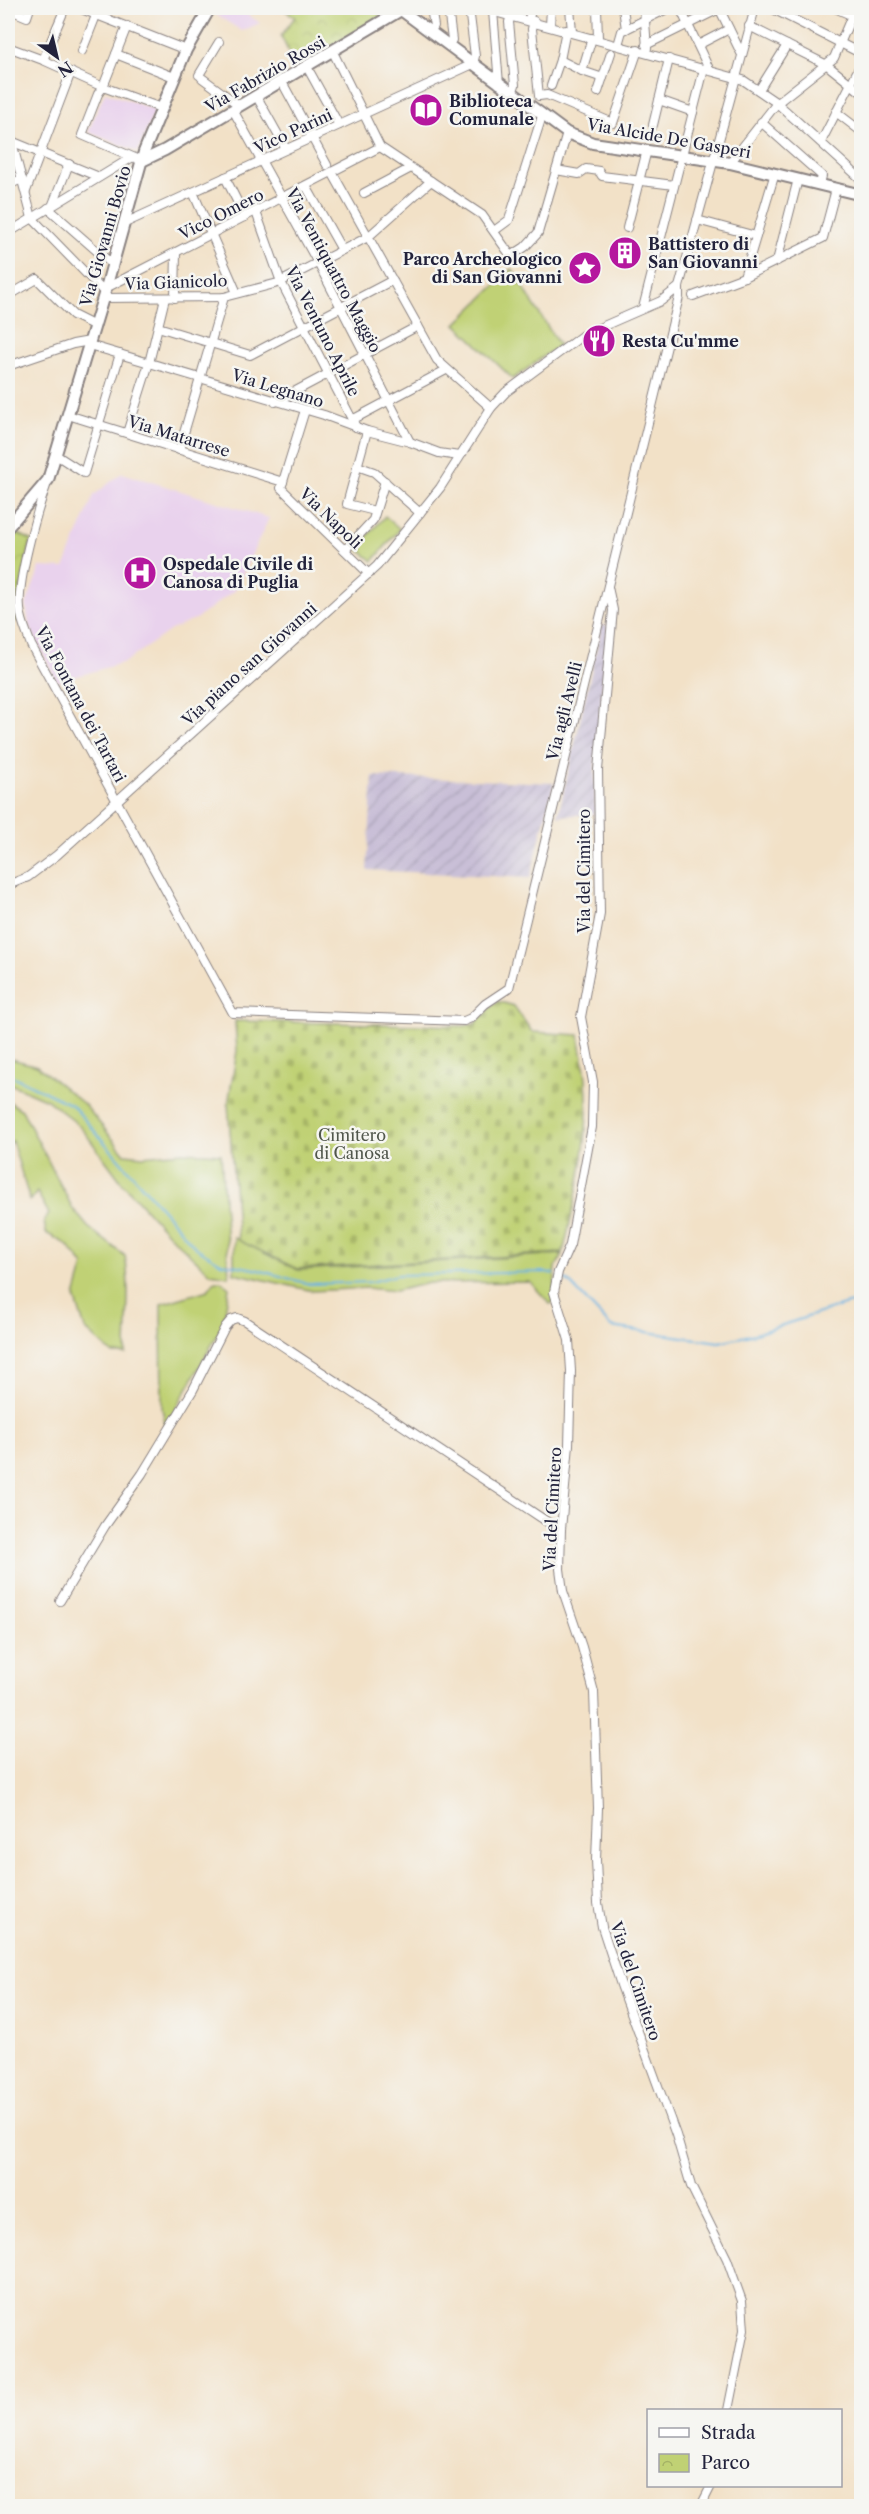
<svg xmlns="http://www.w3.org/2000/svg" width="869" height="2514" font-family="'Libre Caslon Text',serif">
  <defs>
    <pattern id="industrial-furrows" width="10" height="10" patternUnits="userSpaceOnUse" patternTransform="scale(1.5)"><rect width="10" height="10" fill="#c9bfd7"/><path d="M-1 1l2-2M0 10L10 0M9 11l2-2" fill="none" stroke="#aca4b9"/></pattern>
    <pattern id="cemetery-stones" width="16" height="16" patternUnits="userSpaceOnUse" patternTransform="scale(1.5)"><rect width="16" height="16" fill="#c0d174"/><path d="M2 7V4a2 2 0 0 1 4 0v3zM10 15v-3a2 2 0 0 1 4 0v3z" fill="#a5b365"/></pattern>
    <pattern id="park-crowns" width="20" height="18" patternUnits="userSpaceOnUse" patternTransform="scale(1.5)"><rect width="20" height="18" fill="#c0d174"/><path d="M2 6a3 3 0 1 1 6 0M12 15a3 3 0 1 1 6 0" fill="none" stroke="#a5b365"/></pattern>
  </defs>
  <rect width="100%" height="100%" fill="#f6f6f2"/>
  <filter id="ink" filterUnits="userSpaceOnUse"><feTurbulence type="fractalNoise" baseFrequency=".0167" numOctaves="2"/><feDisplacementMap in="SourceGraphic" scale="12" xChannelSelector="R" yChannelSelector="G"/><feConvolveMatrix kernelMatrix="1 2 1 2 8 2 1 2 1" color-interpolation-filters="sRGB"/></filter>
  <filter id="wash" filterUnits="userSpaceOnUse"><feTurbulence type="fractalNoise" baseFrequency=".008" numOctaves="4" result="noise"/><feDisplacementMap in="SourceGraphic" scale="24" xChannelSelector="R" yChannelSelector="G"/><feGaussianBlur stdDeviation="1.35" result="paint"/><feColorMatrix in="noise" values="0 0 0 0 0 0 0 0 0 0 0 0 0 0 0 0 0 1.4 0 .05"/><feComposite in="paint" operator="in"/></filter>
  <g filter="url(#wash)">
    <rect width="100%" height="100%" fill="#f2e1c7"/>
    <g fill="#e9d2ed">
      <path d="M218 8H238L260 23 242 31 215 14Z"/>
      <path d="M105 92 155 110 138 152 88 132Z"/>
      <path d="M122 473 269 518 235 590 196 619 171 630 125 662 57 682 29 626 26 605 40 567 64 568 94 495Z"/>
    </g>
    <g fill="url(#industrial-furrows)">
      <path d="M602 625 608 626 595 764V814L558 816Z"/>
      <path d="M373 776 554 783 530 878 367 870Z"/>
    </g>
    <g fill="#c0d174" stroke="#717a58" stroke-width="1.5">
      <path d="M512 269 559 345 513 379 456 324Z"/>
      <path d="M385 516 400 529 373 561 357 548Z"/>
      <path d="M8 1058 37 1066 84 1104 125 1154 143 1156 182 1152 221 1154 229 1276 210 1273 168 1234 123 1184 80 1126 47 1100 8 1083Z"/>
      <path d="M8 1101 22 1110 73 1209 88 1227 125 1256C131 1288 126 1321 126 1354H113L85 1329 75 1297 84 1265 66 1244 46 1233 44 1221 49 1214 37 1192 30 1201 12 1141 8 1146Z"/>
      <path d="M234 1237 298 1270 563 1254 556 1267 553 1303 550 1304 530 1282 429 1283 395 1291 367 1288 313 1291 234 1273Z"/>
      <path d="M215 1281H221L229 1287 223 1325 166 1426 162 1409 161 1304 208 1290Z"/>
    </g>
    <path fill="url(#cemetery-stones)" stroke="#717a58" stroke-width="1.5" d="M497 1001 514 1006 532 1032 579 1035C581 1050 585 1066 586 1081 591 1138 576 1198 563 1253L297 1269 238 1240 228 1104 237 1051 235 1021 465 1026 475 1024Z"/>
    <g fill="url(#park-crowns)" stroke="#717a58" stroke-width="1.5">
      <path d="M282 8H386L379 18 296 67 281 36 295 17Z"/>
      <path d="M13 531 31 540 18 602 20 622 8 617V537Z"/>
    </g>
    <g fill="none" stroke-linecap="round" stroke-linejoin="round">
      <g stroke="#6ab3e2" stroke-width="2">
        <path d="M8 1074 72 1105 195 1247 221 1263 255 1269 309 1284 371 1282 397 1275 546 1272 554 1274"/>
        <path d="M559 1277 568 1281 611 1327 719 1342 755 1334 847 1304 862 1302"/>
      </g>
    </g>
  </g>
  <g filter="url(#ink)">
    <g fill="none" stroke-linecap="round" stroke-linejoin="round">
      <defs>
        <g id="street">
          <path d="M79 8 186 50"/>
          <path d="M195 8 208 11"/>
          <path d="M448 8 452 40 448 45"/>
          <path d="M480 8 743 80 777 103 862 180"/>
          <path d="M570 8 572 32"/>
          <path d="M597 8 598 39"/>
          <path d="M623 8 626 29"/>
          <path d="M644 8 647 48"/>
          <path d="M680 8 710 71"/>
          <path d="M719 8 741 53"/>
          <path d="M771 8 862 54"/>
          <path d="M835 8 862 20"/>
          <path d="M8 9 27 17 30 8"/>
          <path d="M493 11 499 84"/>
          <path d="M511 15 509 22 515 85 512 94"/>
          <path d="M529 20 531 8"/>
          <path d="M534 21 532 29 539 96 547 95 613 123 638 50"/>
          <path d="M550 26 551 8"/>
          <path d="M749 26 827 65 862 93"/>
          <path d="M430 32 434 26 431 8"/>
          <path d="M618 45 622 31 669 8"/>
          <path d="M646 45 719 9"/>
          <path d="M698 45 729 29"/>
          <path d="M8 47 43 60 65 8"/>
          <path d="M82 51 99 8"/>
          <path d="M333 52 380 147 482 215 511 256 525 247 538 233 567 133"/>
          <path d="M116 54 174 77"/>
          <path d="M43 60 103 87 127 26"/>
          <path d="M560 60 582 71 603 78"/>
          <path d="M307 67 339 125"/>
          <path d="M582 71 592 38"/>
          <path d="M199 75 219 42"/>
          <path d="M202 78 240 106"/>
          <path d="M282 82 327 165"/>
          <path d="M551 86 560 60 566 30"/>
          <path d="M759 90 787 45"/>
          <path d="M598 92 611 53"/>
          <path d="M257 97 286 149"/>
          <path d="M659 100 693 112"/>
          <path d="M233 110 318 263 410 442"/>
          <path d="M836 112 862 132"/>
          <path d="M761 122 822 176 820 184"/>
          <path d="M653 125 669 59"/>
          <path d="M8 127 32 218 105 293"/>
          <path d="M11 141 99 177"/>
          <path d="M821 142 862 62"/>
          <path d="M142 161 82 135 98 94 103 87 161 108"/>
          <path d="M730 163 777 103 834 58 855 8"/>
          <path d="M556 170 579 174 586 169 599 171 602 176 674 185"/>
          <path d="M332 172 437 360 491 408"/>
          <path d="M225 177 245 217"/>
          <path d="M8 185 22 179"/>
          <path d="M306 186 342 250"/>
          <path d="M26 191 71 72"/>
          <path d="M193 192 237 293"/>
          <path d="M364 193 411 168"/>
          <path d="M53 204 69 164"/>
          <path d="M48 208 113 265"/>
          <path d="M256 212 281 282 356 427"/>
          <path d="M697 220 756 236"/>
          <path d="M125 223 473 64 475 56 469 8"/>
          <path d="M627 228 647 150"/>
          <path d="M494 231 509 220 542 116"/>
          <path d="M8 233 131 158"/>
          <path d="M777 261 798 179"/>
          <path d="M744 277 775 173"/>
          <path d="M106 288 380 147"/>
          <path d="M8 296 37 279 73 315 95 326"/>
          <path d="M693 296 744 277 823 238 836 189"/>
          <path d="M103 298 224 297 278 283 368 237 431 181"/>
          <path d="M175 298 176 253"/>
          <path d="M643 308 704 69"/>
          <path d="M158 327 250 355 393 280"/>
          <path d="M89 345 324 415 367 431 410 442 439 453 459 456"/>
          <path d="M8 366 73 344 90 341"/>
          <path d="M275 402 418 326"/>
          <path d="M305 410 281 488 369 574"/>
          <path d="M68 415 283 482"/>
          <path d="M352 420 446 370"/>
          <path d="M367 431 347 504 375 511"/>
          <path d="M127 433 149 363 165 298"/>
          <path d="M179 450 224 297"/>
          <path d="M56 455 84 473 120 354"/>
          <path d="M357 466 374 472 420 513"/>
          <path d="M46 486C36 514 17 581 20 609 21 621 27 633 31 645L233 1013 464 1021 471 1018 485 1004 509 988 679 297V287L755 8"/>
          <path d="M345 550 373 520 385 481"/>
          <path d="M608 587 613 610 598 770 600 914 581 1017 593 1082 592 1127 570 1245 558 1272 554 1292 569 1340 571 1371 569 1445 561 1529 560 1569 563 1591 582 1647 594 1692 598 1808 596 1860 598 1903 602 1927 621 1985 676 2135 691 2186 727 2259 742 2301 744 2330 728 2410"/>
          <path d="M8 885 28 877 57 855 377 566 440 488 491 408 506 392 583 335 661 301 679 287"/>
          <path d="M60 1601 105 1526 142 1474 193 1390 225 1327 231 1320 237 1318 245 1321 552 1525 561 1529"/>
          <path d="M701 2506 711 2486"/>
        </g>
        <g id="secondary">
          <path d="M401 10 567 133 593 143 730 163 862 195"/>
          <path d="M142 161 165 150 401 10"/>
          <path d="M8 527 48 480 106 288 144 152 186 50 210 8"/>
        </g>
      </defs>
      <use href="#street" stroke="#8a8281" stroke-width="10"/>
      <use href="#secondary" stroke="#8a8281" stroke-width="14"/>
      <use href="#street" stroke="#fff" stroke-width="8"/>
      <use href="#secondary" stroke="#fff" stroke-width="10"/>
    </g>
  </g>
  <defs>
    <symbol id="library-disc" viewBox="-11 -11 22 22"><circle r="9.5" fill="#b5179e" stroke="#f6f6f2"/><path d="M-6-4Q-3-5.5-.7-3.5V5Q-3 3-6 4ZM6-4Q3-5.5 .7-3.5V5Q3 3 6 4Z" fill="#fff"/></symbol>
    <symbol id="building-disc" viewBox="-11 -11 22 22"><circle r="9.5" fill="#b5179e" stroke="#f6f6f2"/><path d="M-4-6H4V6H1V3H-1V6H-4ZM-2.5-4.3h1.7v1.8h-1.7ZM.8-4.3h1.7v1.8H.8ZM-2.5-1h1.7V.8h-1.7ZM.8-1h1.7V.8H.8Z" fill="#fff"/></symbol>
    <symbol id="sight-disc" viewBox="-11 -11 22 22"><circle r="9.5" fill="#b5179e" stroke="#f6f6f2"/><path d="M0-6L1.8-2.2L6-1.7L2.9 1.2L3.7 5.4L0 3.3L-3.7 5.4L-2.9 1.2L-6-1.7L-1.8-2.2Z" fill="#fff"/></symbol>
    <symbol id="restaurant-disc" viewBox="-11 -11 22 22"><circle r="9.5" fill="#b5179e" stroke="#f6f6f2"/><path d="M-5-6h1v4h1v-4h1v4h1v-4h1v5L-1.5 .5V6h-2V.5L-5-1ZM5-6V6H3V1.5H1.5Q1.5-4 5-6Z" fill="#fff"/></symbol>
    <symbol id="hospital-disc" viewBox="-11 -11 22 22"><circle r="9.5" fill="#b5179e" stroke="#f6f6f2"/><path d="M-5-5h3v3.5h4V-5h3V5h-3V1.5h-4V5h-3Z" fill="#fff"/></symbol>
  </defs>
  <g fill-rule="evenodd">
    <use href="#library-disc" x="407" y="91" width="38" height="38"/>
    <use href="#building-disc" x="606" y="234" width="38" height="38"/>
    <use href="#sight-disc" x="566" y="249" width="38" height="38"/>
    <use href="#restaurant-disc" x="580" y="322" width="38" height="38"/>
    <use href="#hospital-disc" x="121" y="554" width="38" height="38"/>
  </g>
  <g text-anchor="middle" stroke-width="5" stroke-linejoin="round" paint-order="stroke">
    <g font-size="16" fill="#22223b" stroke="#f6f6f2">
      <text transform="translate(265 74) rotate(-30)" y="6">Via Fabrizio Rossi</text>
      <text transform="translate(293 131) rotate(-25)" y="6">Vico Parini</text>
      <text transform="translate(669 138) rotate(10)" y="6">Via Alcide De Gasperi</text>
      <text transform="translate(221 214) rotate(-27)" y="6">Vico Omero</text>
      <text transform="translate(105 236) rotate(-74)" y="6">Via Giovanni Bovio</text>
      <text transform="translate(334 270) rotate(62)" y="6">Via Ventiquattro Maggio</text>
      <text transform="translate(176 282) rotate(-2)" y="6">Via Gianicolo</text>
      <text transform="translate(323 331) rotate(63)" y="6">Via Ventuno Aprile</text>
      <text transform="translate(278 388) rotate(17)" y="6">Via Legnano</text>
      <text transform="translate(179 436) rotate(17)" y="6">Via Matarrese</text>
      <text transform="translate(331 518) rotate(44)" y="6">Via Napoli</text>
      <text transform="translate(249 664) rotate(-42)" y="6">Via piano san Giovanni</text>
      <text transform="translate(81 704) rotate(62)" y="6">Via Fontana dei Tartari</text>
      <text transform="translate(564 711) rotate(-76)" y="6">Via agli Avelli</text>
      <text transform="translate(584 871) rotate(-90)" y="6">Via del Cimitero</text>
      <text transform="translate(552 1509) rotate(-87)" y="6">Via del Cimitero</text>
      <text transform="translate(636 1981) rotate(71)" y="6">Via del Cimitero</text>
    </g>
    <g font-size="16" font-weight="bold" fill="#22223b" stroke="#f6f6f2" text-anchor="start">
      <text x="449" y="107">Biblioteca<tspan x="449" dy="18">Comunale</tspan></text>
      <text x="648" y="250">Battistero di<tspan x="648" dy="18">San Giovanni</tspan></text>
      <text x="562" y="265" text-anchor="end">Parco Archeologico<tspan x="562" dy="18">di San Giovanni</tspan></text>
      <text x="622" y="347">Resta Cu'mme</text>
      <text x="163" y="570">Ospedale Civile di<tspan x="163" dy="18">Canosa di Puglia</tspan></text>
    </g>
    <g font-size="16" fill="#51574c" stroke="#f6f6f2">
      <text x="352" y="1141">Cimitero<tspan x="352" dy="18">di Canosa</tspan></text>
    </g>
  </g>
  <rect width="869" height="2514" fill="none" stroke="#f6f6f2" stroke-width="30"/>
  <rect x="647" y="2409" width="195" height="78" fill="#f6f6f2" stroke="#a1a1a9" stroke-width="1.5"/>
  <rect x="659" y="2428" width="30" height="9" fill="#ffffff" stroke="#a1a1a9" stroke-width="1.5"/>
  <text x="701" y="2439" font-size="18" fill="#22223b">Strada</text>
  <rect x="659" y="2454" width="30" height="18" fill="url(#park-crowns)" stroke="#a1a1a9" stroke-width="1.5"/>
  <text x="701" y="2469" font-size="18" fill="#22223b">Parco</text>
  <g transform="translate(57 57) rotate(146)" stroke="#f6f6f2" stroke-width="4.5" paint-order="stroke">
  <path d="M0-4.5L10 22L0 15L-10 22Z" fill="#22223b"/>
  <text y="-9" font-size="16" font-weight="bold" text-anchor="middle" fill="#22223b">N</text>
  </g>
</svg>
